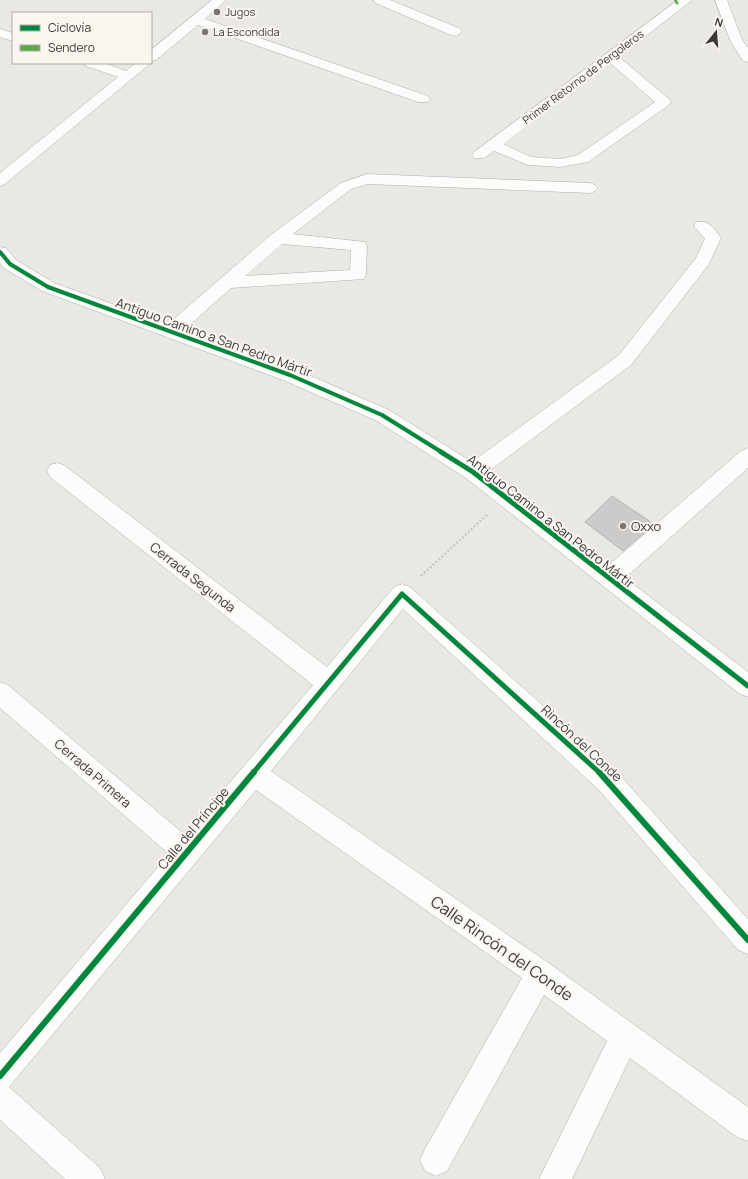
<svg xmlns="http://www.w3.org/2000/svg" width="748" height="1179" font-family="Manrope,sans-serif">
  <rect width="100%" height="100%" fill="#eae8e5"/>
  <path fill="#cdcbc9" stroke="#b7b5b3" d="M612 496 654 524 623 551 585 522Z"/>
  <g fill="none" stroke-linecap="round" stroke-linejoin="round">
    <defs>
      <g id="minor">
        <path d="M212 0H226L205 19 428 96 430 99 428 102H418L198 25 156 60 151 61V50Z"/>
        <path d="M373 0H390L461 29 462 32 456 36 451 35 375 3Z"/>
        <path d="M678 0H692L619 57 669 99 671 102 669 105 588 162 560 167 528 165 494 151 484 158H474L472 155 474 152ZM610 63 655 102 578 155 560 159 531 157 503 144Z"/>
        <path d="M715 0H727L742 40 748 48V62L743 61 730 40Z"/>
        <path d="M0 29 13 33V41L0 37Z"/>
        <path d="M84 63H104L126 71 136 63H151L5 184 0 186V173L118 77 86 66Z"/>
        <path d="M367 174 590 183 595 185 598 188 595 191 590 193 368 184 351 189 293 234 365 242 367 246 366 275 364 279 231 288 184 330 297 370 389 410 472 462 619 355 696 258 705 239 694 226 696 222C708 219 715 229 721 238L709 264 631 365 488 472 609 565 741 451 748 448V468L625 578 748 672V697L740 694 466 478 375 420 283 380 42 291 4 268 0 263V247L6 248 16 260 54 283 168 324 272 234 341 183ZM282 244 351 250 350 270 245 276Z"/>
        <path d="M57 463 64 465 327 667 394 587 402 584 410 587 617 772 748 919V954L738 950 599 790 403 609 271 771 550 964 748 1107V1141L737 1137 630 1058 572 1179H539L607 1041 544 995 447 1171 436 1176 425 1171 420 1160 425 1149 522 978 256 790 9 1087 100 1168 105 1179H65L0 1120V1053L169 854 0 708V682L8 685 185 835 313 685 50 477 47 471 50 465Z"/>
      </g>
    </defs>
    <use href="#minor" stroke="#afadaa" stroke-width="1"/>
    <path stroke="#c9c8c8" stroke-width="2.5" stroke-dasharray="2 2" stroke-linecap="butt" d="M421 576 488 514"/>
    <use href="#minor" fill="#fcfcfb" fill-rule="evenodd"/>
    <path stroke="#55ac46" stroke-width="2.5" stroke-dasharray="5 2.5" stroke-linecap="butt" d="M675 0 679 6"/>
    <defs>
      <path id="cycleway-far2" d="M0 252 10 264 48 287 290 375 382 415 443 453"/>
      <g id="cycleway-far1">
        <path d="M441 452 473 472 748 686"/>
        <path d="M253 773 402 594 600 773"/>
      </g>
      <g id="cycleway">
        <path d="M599 772 748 940"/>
        <path d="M0 1076 254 772"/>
      </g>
    </defs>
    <use href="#cycleway-far2" stroke="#faf5ef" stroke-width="6"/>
    <use href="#cycleway-far1" stroke="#faf5ef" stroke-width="8"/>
    <use href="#cycleway" stroke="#faf5ef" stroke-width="9"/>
    <use href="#cycleway-far2" stroke="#00873e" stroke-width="4"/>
    <use href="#cycleway-far1" stroke="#00873e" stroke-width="5"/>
    <use href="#cycleway" stroke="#00873e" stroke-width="6"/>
  </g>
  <g fill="#797775" stroke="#faf5ef" stroke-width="1.5">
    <circle cx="217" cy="12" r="4"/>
    <circle cx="205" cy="32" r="4"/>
    <circle cx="623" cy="526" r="4"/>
  </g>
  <g text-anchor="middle" stroke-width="4" stroke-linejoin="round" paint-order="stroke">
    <g font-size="11" fill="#3c3a38" stroke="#faf5ef" text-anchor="start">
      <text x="225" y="16">Jugos</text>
      <text x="213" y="36">La Escondida</text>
    </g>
    <g font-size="11" fill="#3c3a38" stroke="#faf5ef">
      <text transform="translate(583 77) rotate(-37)" y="4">Primer Retorno de Pergoleros</text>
    </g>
    <g font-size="13" fill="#3c3a38" stroke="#faf5ef">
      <text transform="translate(214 337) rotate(20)" y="5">Antiguo Camino a San Pedro Mártir</text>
      <text transform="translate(551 521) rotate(38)" y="5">Antiguo Camino a San Pedro Mártir</text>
      <text transform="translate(193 577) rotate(38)" y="5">Cerrada Segunda</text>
      <text transform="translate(582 743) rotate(43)" y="5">Rincón del Conde</text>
      <text transform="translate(93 773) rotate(41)" y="5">Cerrada Primera</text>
      <text transform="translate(193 828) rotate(-50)" y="5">Calle del Príncipe</text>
    </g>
    <g font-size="13" fill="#3c3a38" stroke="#faf5ef" text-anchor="start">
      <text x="631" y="531">Oxxo</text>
    </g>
    <g font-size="16" fill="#3c3a38" stroke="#faf5ef">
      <text transform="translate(502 948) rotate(35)" y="6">Calle Rincón del Conde</text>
    </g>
  </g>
  <rect x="12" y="12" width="140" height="52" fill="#faf5ef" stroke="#aeaaa6"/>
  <rect x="20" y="25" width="20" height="6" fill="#00873e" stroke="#aeaaa6"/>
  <text x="48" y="32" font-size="12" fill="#3c3a38">Ciclovía</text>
  <rect x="20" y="45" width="20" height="6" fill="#55ac46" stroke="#aeaaa6"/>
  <text x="48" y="52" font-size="12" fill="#3c3a38">Sendero</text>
  <g transform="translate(716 32) rotate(17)" stroke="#faf5ef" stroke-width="3" paint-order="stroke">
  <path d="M0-3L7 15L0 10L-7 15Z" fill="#3c3a38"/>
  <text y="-6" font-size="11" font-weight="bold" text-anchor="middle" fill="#3c3a38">N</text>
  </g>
</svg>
